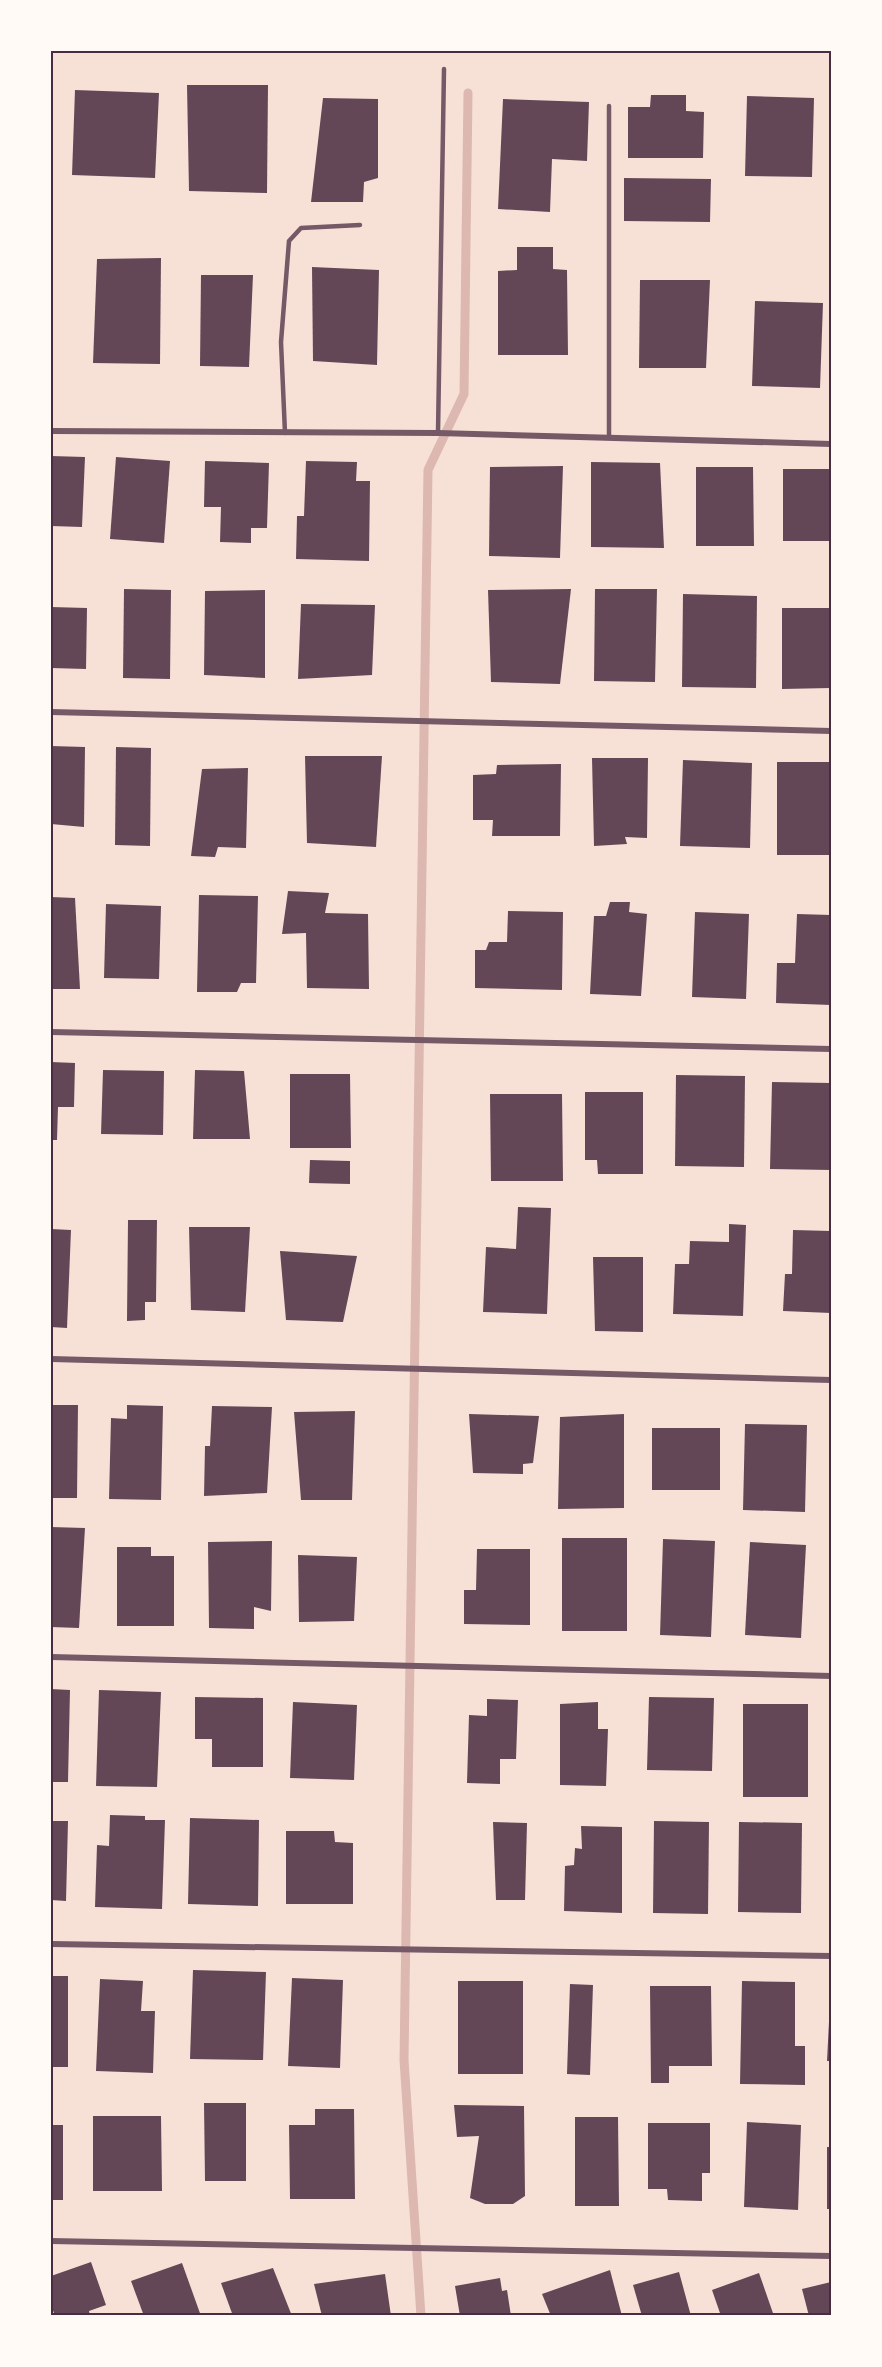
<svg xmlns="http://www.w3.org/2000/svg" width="882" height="2367" font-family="'PT Sans Narrow',sans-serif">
  <rect width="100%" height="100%" fill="#f7e1d7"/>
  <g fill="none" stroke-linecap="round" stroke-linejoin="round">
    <path stroke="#dcb8b0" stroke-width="9" d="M421 2316 404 2060 428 470 464 394 468 93"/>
  </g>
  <g fill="#644757">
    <path d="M187 85H268L267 193 189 191Z"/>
    <path d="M75 90 159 93 155 178 72 175Z"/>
    <path d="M651 95H686V111L704 112 703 158H628V107H650Z"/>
    <path d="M747 96 814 98 812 177 745 176Z"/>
    <path d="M323 98 378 99V178L364 182 363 202H311Z"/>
    <path d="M503 99 589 102 587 161 552 159 550 212 498 209Z"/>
    <path d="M624 178 711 179 710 222 624 221Z"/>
    <path d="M517 247H553V269L567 270 568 355H498V271L517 270Z"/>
    <path d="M161 258 160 364 93 363 97 259Z"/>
    <path d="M312 267 379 270 377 365 313 361Z"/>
    <path d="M201 275H253L249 367 200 366Z"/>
    <path d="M640 280H710L706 368H639Z"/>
    <path d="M755 301 823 303 820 388 752 386Z"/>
    <path d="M51 456 85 457 82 527 51 526Z"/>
    <path d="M116 457 170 461 164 543 110 539Z"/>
    <path d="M205 461 269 463 267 528H251V543L220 542 221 507H204Z"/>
    <path d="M306 461 357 462 356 481H370L369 561 296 559 297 516H304Z"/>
    <path d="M591 462 660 463 664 548 591 547Z"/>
    <path d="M563 466 560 558 489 556 490 467Z"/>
    <path d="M696 467H753L754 546H696Z"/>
    <rect x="783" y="469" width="48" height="72"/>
    <path d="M124 589 171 590 170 679 123 678Z"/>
    <path d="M571 589 560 684 491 682 488 590Z"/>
    <path d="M595 589H657L655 682 594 681Z"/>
    <path d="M265 590V678L204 675 205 591Z"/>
    <path d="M683 594 757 596 756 688 682 687Z"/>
    <path d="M301 604 375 605 372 675 298 679Z"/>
    <path d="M51 607 87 608 86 669 51 668Z"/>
    <path d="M782 608H831V688L782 689Z"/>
    <path d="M51 746 85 747 84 827 51 824Z"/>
    <path d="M116 747 151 748 150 846 115 845Z"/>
    <path d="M305 756H382L376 847 307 843Z"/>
    <path d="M592 758H648L647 838 625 837 627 844 594 846Z"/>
    <path d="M683 760 752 763 750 848 680 846Z"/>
    <rect x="777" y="762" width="54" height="93"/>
    <path d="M561 764 560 836H492L493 820H473V775L496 774 497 765Z"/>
    <path d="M248 768 246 848 218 847 215 857 191 856 202 769Z"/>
    <path d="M288 891 329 893 325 913 368 914 369 989 307 988 306 933 282 934Z"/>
    <path d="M199 895 258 896 256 983H241L237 992H197Z"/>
    <path d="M51 897 75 898 80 989H51Z"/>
    <path d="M610 902H630L629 912 647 914 641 996 590 994 594 916H606Z"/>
    <path d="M106 904 161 906 159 979 104 978Z"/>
    <path d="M508 911 563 912 562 990 475 988V950H486L489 942H507Z"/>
    <path d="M695 912 749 914 746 999 692 997Z"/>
    <path d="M797 914 831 915V1005L776 1003 777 963H795Z"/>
    <path d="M51 1062 75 1063 74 1107H58L57 1140H51Z"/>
    <path d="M103 1070 164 1071 163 1135 101 1134Z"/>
    <path d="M195 1070 244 1071 250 1139H193Z"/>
    <path d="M290 1074H350L351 1148H290Z"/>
    <path d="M676 1075 745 1076 744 1167 675 1166Z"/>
    <path d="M772 1082 831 1083V1170L770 1169Z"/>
    <path d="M585 1092H643V1174H598L597 1160H585Z"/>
    <path d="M490 1094H562L563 1181H491Z"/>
    <path d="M310 1160 350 1161V1184L309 1183Z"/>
    <path d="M518 1207 551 1208 547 1314 483 1312 486 1247 516 1249Z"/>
    <path d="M128 1220H157L156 1302H145V1320L127 1321Z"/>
    <path d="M729 1224 746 1225 743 1316 673 1314 675 1264H689L690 1241 729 1242Z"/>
    <path d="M189 1227H250L245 1312 191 1310Z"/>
    <path d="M51 1229 71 1230 67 1328 51 1327Z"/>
    <path d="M793 1230 831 1231V1313L783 1311 785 1274H792Z"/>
    <path d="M280 1251 357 1256 343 1322 286 1320Z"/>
    <path d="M593 1257H643V1332L595 1331Z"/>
    <path d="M51 1405H78L77 1498H51Z"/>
    <path d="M127 1405 163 1406 161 1500 109 1499 111 1418 127 1419Z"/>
    <path d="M212 1406 272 1407 267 1493 204 1496 205 1446H210Z"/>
    <path d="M355 1411 352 1500H301L294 1412Z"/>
    <path d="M469 1414 539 1416 533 1463 523 1464V1474L473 1473Z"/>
    <path d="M624 1414V1508L558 1509 560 1417Z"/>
    <path d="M745 1424 807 1425 805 1512 743 1510Z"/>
    <rect x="652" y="1428" width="68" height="62"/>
    <path d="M51 1527 85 1528 79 1628 51 1627Z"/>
    <rect x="562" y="1538" width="65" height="93"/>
    <path d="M663 1539 715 1541 711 1637 660 1635Z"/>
    <path d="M272 1541 271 1611 254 1607V1629L209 1628 208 1542Z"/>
    <path d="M750 1542 806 1545 801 1638 745 1635Z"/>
    <path d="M117 1547H151V1556H174V1626H117Z"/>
    <path d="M477 1549H530V1625L464 1624V1590H476Z"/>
    <path d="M298 1555 357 1557 354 1621 299 1622Z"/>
    <path d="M51 1689 70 1690 68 1782H51Z"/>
    <path d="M99 1690 161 1692 157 1787 96 1786Z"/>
    <path d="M195 1697 263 1698V1767H212V1739H195Z"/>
    <path d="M649 1697 714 1698 712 1771 647 1770Z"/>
    <path d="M487 1699 518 1700 516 1759H500V1784L467 1783 469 1715 487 1716Z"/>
    <path d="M293 1702 357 1705 354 1780 290 1778Z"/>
    <path d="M598 1702V1729H608L606 1786 560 1785V1704Z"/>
    <rect x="743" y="1704" width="65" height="93"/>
    <path d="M110 1815 145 1816V1820H165L162 1909 95 1907 97 1845 109 1846Z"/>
    <path d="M190 1818 259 1820 258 1906 188 1904Z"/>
    <path d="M51 1821H68L66 1901 51 1900Z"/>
    <path d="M654 1821 709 1822 708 1914 653 1913Z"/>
    <path d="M493 1822 527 1823 525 1900H496Z"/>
    <path d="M739 1822 802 1823 801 1913 738 1912Z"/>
    <path d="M581 1826 622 1827V1913L564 1911 565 1866 574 1865 575 1848 582 1849Z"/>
    <path d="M286 1831H334L335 1842 353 1843V1904H286Z"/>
    <path d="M193 1970 266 1972 263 2060 190 2059Z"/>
    <rect x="51" y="1976" width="17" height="91"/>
    <path d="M292 1978 343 1980 340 2068 288 2066Z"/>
    <path d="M100 1979 143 1981 141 2011H155L153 2073 96 2071Z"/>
    <rect x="458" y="1981" width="65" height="93"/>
    <path d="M742 1981 795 1982V2046H805V2085L740 2084Z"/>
    <path d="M570 1984 593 1985 590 2075 567 2074Z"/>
    <path d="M650 1986H711L712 2066H669V2083H651Z"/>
    <path d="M829 2022H831V2061H827Z"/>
    <path d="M204 2103H246V2181H205Z"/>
    <path d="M454 2105 524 2106 525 2196 513 2204H485L470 2198 479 2136 457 2137Z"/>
    <path d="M315 2109H354L355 2199H290L289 2125H315Z"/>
    <path d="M93 2116H161L162 2191H93Z"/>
    <path d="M575 2117H618L619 2206H575Z"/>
    <path d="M747 2122 801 2125 798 2210 744 2207Z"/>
    <path d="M648 2123H710V2173H702V2201L668 2200 667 2189H648Z"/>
    <rect x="51" y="2125" width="12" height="75"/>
    <rect x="827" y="2147" width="4" height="62"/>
    <path d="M91 2262 106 2305 89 2311 90 2316H55L51 2305V2276Z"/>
    <path d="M182 2263 201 2316H144L131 2281Z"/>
    <path d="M273 2268 292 2316H233L221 2283Z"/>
    <path d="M610 2270 622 2316H551L542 2294Z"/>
    <path d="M679 2272 691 2316H642L633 2285Z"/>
    <path d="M759 2273 774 2316H721L712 2290Z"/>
    <path d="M385 2274 391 2316H322L314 2284Z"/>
    <path d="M500 2278 502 2291 507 2290 511 2316H460L455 2286Z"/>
    <path d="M831 2282V2316H809L802 2289Z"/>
  </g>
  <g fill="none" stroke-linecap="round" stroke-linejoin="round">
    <g stroke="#755966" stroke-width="4.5">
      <path d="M285 433 281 342 289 241 301 228 360 225"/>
      <path d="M438 433 444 69"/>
      <path d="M609 438V106"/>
    </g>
    <g stroke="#755966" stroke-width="6">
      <path d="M51 431 438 433 831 444"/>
      <path d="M51 712 831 731"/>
      <path d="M51 1032 831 1049"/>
      <path d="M51 1359 831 1380"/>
      <path d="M51 1657 831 1676"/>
      <path d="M51 1944 831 1956"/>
      <path d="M51 2241 831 2256"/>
    </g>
  </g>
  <rect width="882" height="2367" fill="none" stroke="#fffaf5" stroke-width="105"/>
  <rect x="52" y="52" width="778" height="2262" fill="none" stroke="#4a2c40" stroke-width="2"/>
</svg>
